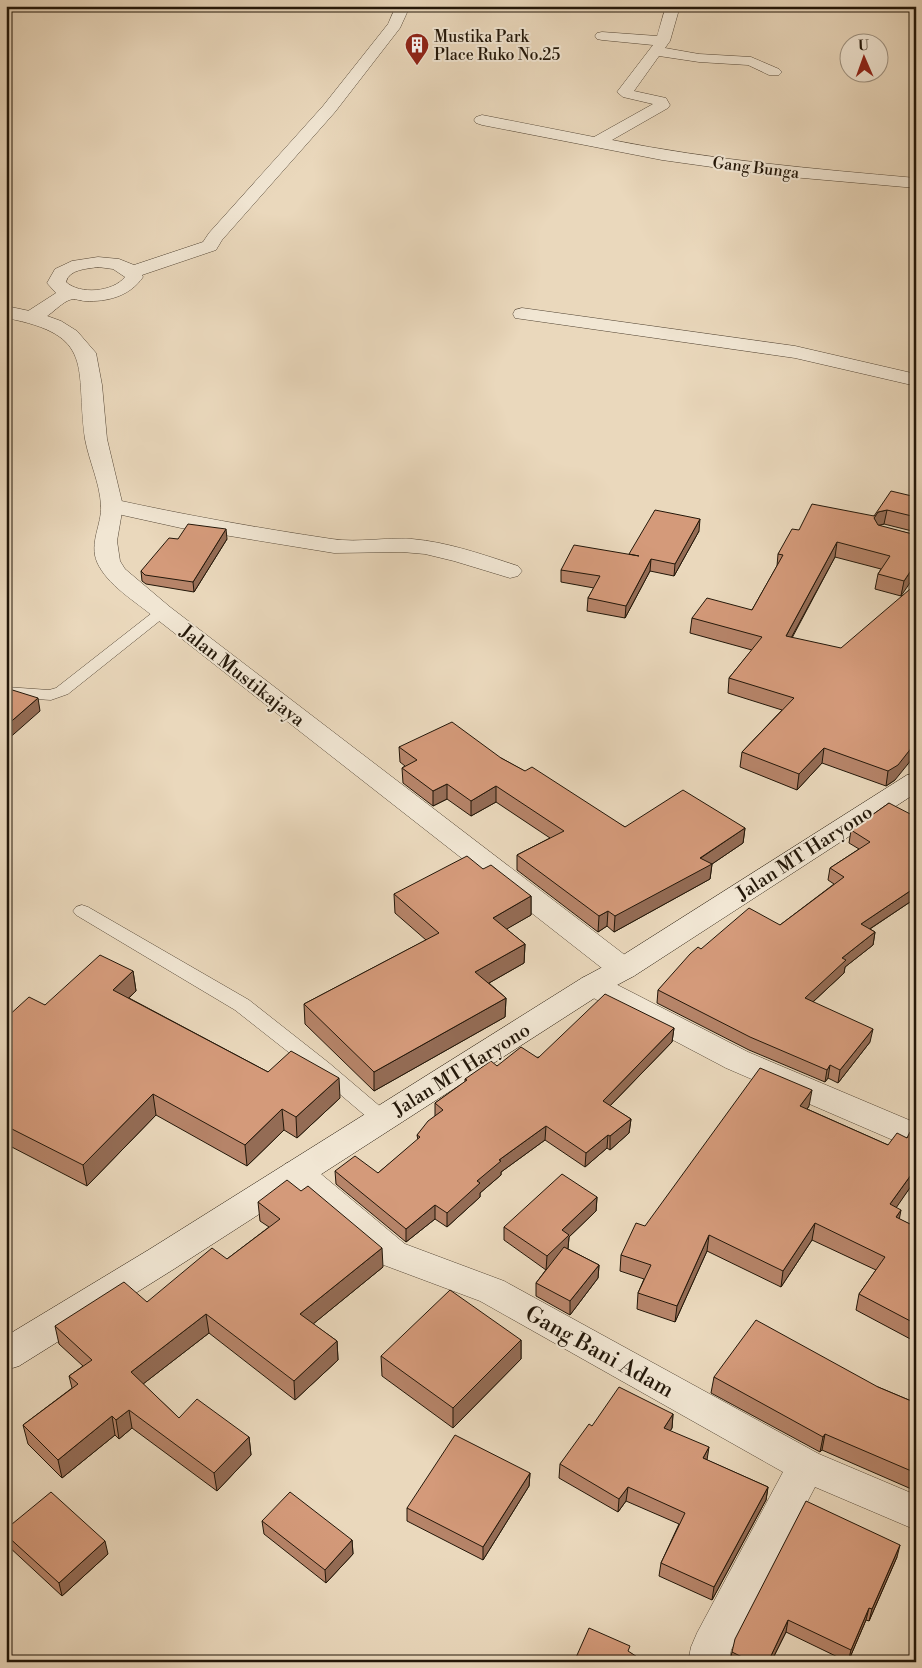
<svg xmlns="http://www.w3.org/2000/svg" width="922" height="1668" font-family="'Libre Bodoni',serif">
  <rect width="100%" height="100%" fill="#ead8bc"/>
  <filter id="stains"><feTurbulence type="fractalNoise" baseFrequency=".004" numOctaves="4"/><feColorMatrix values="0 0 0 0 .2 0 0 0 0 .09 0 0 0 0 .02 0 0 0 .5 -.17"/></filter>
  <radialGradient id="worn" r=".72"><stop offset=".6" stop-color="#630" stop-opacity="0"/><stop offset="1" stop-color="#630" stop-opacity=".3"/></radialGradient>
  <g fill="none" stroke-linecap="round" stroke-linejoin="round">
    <defs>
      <g id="service">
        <path d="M162 607 167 609 170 612 167 615 68 694 51 700 6 697V687L49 690 56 688 157 609Z"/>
        <path d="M82 905 88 907 249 1000 329 1063 389 1114 392 1119 389 1124 382 1127 375 1124 315 1073 235 1010 76 915 73 911 76 907Z"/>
      </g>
      <g id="minor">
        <path d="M396 6H410L400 28 335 112 222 240 216 250 142 275 143 277C130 296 108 302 85 301 82 301 76 299 73 299 57 302 47 326 25 321L22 317 25 313 56 293 47 283 55 269 72 261 98 257 119 259 134 265 203 242 209 233 323 106 388 24ZM98 267 113 269 125 277C113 292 80 295 66 282 69 269 87 269 98 267Z"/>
        <path d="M666 6H680L670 41 665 48 699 54 751 57 779 69 782 72 779 75H769L748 65 699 62 659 56 634 91 666 98 670 105 668 108 612 140C712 160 814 169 916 178V188L769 175 662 160 482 125 476 123 474 120 476 117 482 115 594 137 653 104 623 97 617 92 653 45 602 40 597 39 595 36 597 33 602 32 657 36Z"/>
        <path d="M522 308 795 346 916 374V386L795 358 515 318 513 314 515 310Z"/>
        <path d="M112 499C185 515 258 528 332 539 359 543 385 537 412 539 448 542 484 555 518 566L522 571 518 576 510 578 454 561 425 554 402 552 334 553 181 528 104 511 101 506 104 501Z"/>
        <path d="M593 975 604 978 748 1052 916 1123V1150L726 1068 582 992 578 985 582 978Z"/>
        <path d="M297 1160 309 1164 405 1244 504 1281 819 1454 916 1495V1530L815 1487 731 1650 729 1662H688L691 1647 697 1633 783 1472 480 1301 381 1264 285 1182 280 1173 285 1164Z"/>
      </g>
      <path id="tertiary" d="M6 306 39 313 61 321 77 331 96 353 102 385 107 439 123 506 117 541 120 561 125 569 170 607 634 962 638 969 634 976 623 979 612 976 154 617C135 601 107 585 97 562 89 543 102 524 101 506 100 483 89 461 85 439 75 367 97 335 6 318Z"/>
      <path id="secondary" d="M916 773V793L634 976 604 992 174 1269 19 1366 6 1370V1336L150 1249 582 978 612 962 907 775Z"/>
    </defs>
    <use href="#service" stroke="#554736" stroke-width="1"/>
    <use href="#minor" stroke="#554736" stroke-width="1"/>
    <use href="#tertiary" stroke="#554736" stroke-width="1"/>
    <use href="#secondary" stroke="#231709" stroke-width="1"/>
    <use href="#service" fill="#f1e6d3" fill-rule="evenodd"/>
    <use href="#minor" fill="#f1e6d3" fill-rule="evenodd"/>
    <use href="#tertiary" fill="#f1e6d3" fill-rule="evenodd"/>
    <use href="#secondary" fill="#f1e6d3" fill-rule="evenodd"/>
  </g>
  <g fill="#b68469" stroke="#231709">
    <path d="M916 497V532L884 524 878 526 916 535 901 596 875 589 878 574 881 569 835 557 792 638 895 780 886 786 822 763 797 790 740 767 742 752 782 710 728 693 729 678 752 650 690 633 692 618 752 610 777 566 778 554 799 530 874 516Z"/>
    <path d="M699 531 674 576 650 571 625 618 587 611 588 598 594 588 561 582V570L629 555Z"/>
    <path d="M178 539H227L194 592 146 584 142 581 141 571Z"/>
    <path d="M399 747 501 758 625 827 745 828 743 843 712 864 710 879 614 932 607 926 598 932 517 870V855L550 838 496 802 471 816 447 799 433 806 403 783 402 768 405 766 400 762Z"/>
    <path d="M889 803 916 898 870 929 875 932 873 945 845 967 844 973 813 1002 870 1042 838 1083 828 1078 825 1082 749 1050 657 1003 658 990 701 949 780 925 834 884 828 880 830 868 859 849 849 843 851 830Z"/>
    <path d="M483 869 531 896V915L506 929 525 944 524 963 489 983 506 998 505 1017 374 1091 305 1024 304 1004 426 940 395 913 394 894Z"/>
    <path d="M133 971 136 991 129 998 268 1072 340 1098 297 1138 284 1130 247 1166 156 1115 87 1186 6 1144V1018L45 1005Z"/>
    <path d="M674 1028 672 1042 610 1106 631 1119 629 1133 610 1150 607 1148 585 1167 545 1140 501 1172V1175L480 1193V1197L447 1227 435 1219 406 1242 336 1184 335 1171 378 1173 418 1140 417 1135 435 1116V1103L465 1082V1079L497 1066Z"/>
    <path d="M809 1106 807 1109 888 1145 916 1134V1179L896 1207 899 1219 916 1227V1342L856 1310 859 1294 876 1270 812 1240 781 1287 707 1251 675 1322 637 1309 638 1293 644 1279 620 1271 621 1255 645 1226Z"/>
    <path d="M597 1197 596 1211 569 1237 568 1249 599 1265 598 1278 570 1315 536 1296V1283L548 1267 546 1270 504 1240V1227Z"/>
    <path d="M258 1202 383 1267 313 1324 337 1341 338 1360 295 1400 209 1333 143 1384 179 1418 249 1437 251 1455 217 1491 132 1428 119 1439 115 1435 62 1478 28 1444 23 1425 72 1388 69 1376 83 1366 59 1344 55 1326 147 1302 227 1259 269 1227 260 1221Z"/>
    <path d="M521 1340V1359L453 1428 382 1376 381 1356Z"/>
    <path d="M714 1377 878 1387 916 1403V1491L822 1450 820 1452 711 1393Z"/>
    <path d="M673 1414 672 1428 670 1431 707 1460 768 1487 766 1500 712 1600 659 1576 661 1563 679 1524 626 1501 618 1512 559 1478 560 1464 592 1426Z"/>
    <path d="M530 1473 529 1486 483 1560 407 1521V1508Z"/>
    <path d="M262 1521 352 1540 353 1554 326 1583 264 1534Z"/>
    <path d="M6 1529 108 1554 62 1596 7 1545Z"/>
    <path d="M897 1557 869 1621 866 1620 848 1662 786 1632 771 1662H730L732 1652Z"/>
  </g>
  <g fill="#946c55" stroke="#231709">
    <path d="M887 510 884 524 876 526 874 518 878 512Z"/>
    <path d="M700 519 699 531 674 576 675 564Z"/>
    <path d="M226 529 227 539 194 592 193 582Z"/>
    <path d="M837 542 835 557 784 651 786 636Z"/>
    <path d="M651 559 650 571 625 618 626 606Z"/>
    <path d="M916 563V574L901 596 904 581Z"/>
    <path d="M38 698 40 711 6 741V726Z"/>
    <path d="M916 742V754L895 780 886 786 888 771Z"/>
    <path d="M824 748 822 763 797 790 799 774Z"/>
    <path d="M447 784V799L433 806V791Z"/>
    <path d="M496 786V802L471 816V801Z"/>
    <path d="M745 828 743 843 712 864 710 879 614 932 615 916Z"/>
    <path d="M916 887V898L859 936 861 924Z"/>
    <path d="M531 896V915L493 937V918Z"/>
    <path d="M608 911 607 926 598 932 599 916Z"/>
    <path d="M875 932 873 945 845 967 844 973 803 1011 805 998 842 958Z"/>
    <path d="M525 944 524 963 475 991V972Z"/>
    <path d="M133 971 136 991 116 1010 113 990Z"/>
    <path d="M506 998 505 1017 374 1091V1072Z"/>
    <path d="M674 1028 672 1042 602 1114 603 1101Z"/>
    <path d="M873 1029 870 1042 838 1083 840 1070Z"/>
    <path d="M830 1065 828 1078 825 1082 827 1070Z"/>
    <path d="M339 1078 340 1098 297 1138 296 1117Z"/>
    <path d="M812 1090 809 1106 798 1122 800 1106Z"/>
    <path d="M153 1094 156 1115 87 1186 83 1165Z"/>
    <path d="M282 1109 284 1130 247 1166 245 1145Z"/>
    <path d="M631 1119 629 1133 610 1150V1136Z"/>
    <path d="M546 1126 545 1140 501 1172V1175L480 1193V1197L447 1227V1213L477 1181 499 1160Z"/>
    <path d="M608 1135 607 1148 585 1167 586 1153Z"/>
    <path d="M916 1168V1179L887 1221 890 1204Z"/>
    <path d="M597 1197 596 1211 569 1237 568 1248 546 1270 547 1256 562 1230Z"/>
    <path d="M435 1205V1219L406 1242V1229Z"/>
    <path d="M901 1210 898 1226 896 1217Z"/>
    <path d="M815 1223 812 1240 781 1287 783 1271Z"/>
    <path d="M709 1235 707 1251 675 1322 677 1306Z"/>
    <path d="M382 1248 383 1267 302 1333 300 1314Z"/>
    <path d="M599 1265 598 1278 570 1315V1301Z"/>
    <path d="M206 1314 209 1333 134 1391 131 1372Z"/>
    <path d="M521 1340V1359L453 1428V1408Z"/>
    <path d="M337 1341 338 1360 295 1400 294 1381Z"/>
    <path d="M129 1410 132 1428 119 1439 116 1420Z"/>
    <path d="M673 1414 672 1428 663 1442 664 1428Z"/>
    <path d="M112 1416 115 1435 62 1478 58 1460Z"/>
    <path d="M825 1434 822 1450 820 1452 823 1437Z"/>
    <path d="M249 1437 251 1455 217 1491 214 1473Z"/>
    <path d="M709 1447 707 1460 703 1458Z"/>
    <path d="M530 1473 529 1486 483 1560V1547Z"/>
    <path d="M628 1487 626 1501 618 1512 619 1499Z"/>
    <path d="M768 1487 766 1500 712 1600 714 1587Z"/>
    <path d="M352 1540 353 1554 326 1583 325 1570Z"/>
    <path d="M105 1541 108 1554 62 1596 59 1583Z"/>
    <path d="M900 1545 897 1557 869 1621 872 1609Z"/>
    <path d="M869 1608 866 1620 848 1662 851 1650Z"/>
    <path d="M788 1620 786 1632 771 1662H768Z"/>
  </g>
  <g fill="#d49a7a" stroke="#231709">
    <path d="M891 491 916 497V517L887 510 878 512 874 518 878 525 916 535V538L914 540 916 541V563L904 581 878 574 890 556 837 542 786 636 841 648 916 584V742L898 765 888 771 824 748 799 774 742 752 794 698 729 678 762 637 692 618 707 598 752 610 783 555 778 554 792 529 799 530 812 504 874 516Z"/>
    <path d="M655 510 700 519 675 564 651 559 626 606 588 598 600 576 561 570 574 545 639 556 629 554Z"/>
    <path d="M188 524 226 529 193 582 145 575 141 571 169 538 178 539Z"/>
    <path d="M6 688 38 698 6 726Z"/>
    <path d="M452 722 501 758 525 771 532 767 625 827 683 790 745 828 700 858 712 864 615 916 608 911 599 916 517 855 564 831 496 786 471 801 447 784 433 791 402 768 417 760 399 747Z"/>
    <path d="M889 803 916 817V887L861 924 875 932 842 958 846 960 805 998 873 1029 840 1070 830 1065 827 1070 750 1037 658 990 690 954 698 947 701 949 749 908 780 925 844 877 830 868 870 842 851 830Z"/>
    <path d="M467 856 483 869 491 865 531 896 493 918 525 944 475 972 506 998 374 1072 304 1004 439 933 394 894Z"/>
    <path d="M100 955 133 971 113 990 268 1072 291 1051 339 1078 296 1117 282 1109 245 1145 153 1094 83 1165 6 1126V1018L29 997 45 1005Z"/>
    <path d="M605 994 674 1028 603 1101 631 1119 610 1136 608 1135 586 1153 546 1126 499 1160 501 1161 477 1181 480 1183 447 1213 435 1205 406 1229 335 1171 355 1156 378 1173 420 1137 417 1135 428 1121 443 1110 435 1103 467 1080 465 1079 491 1061 497 1066 521 1047 538 1058Z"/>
    <path d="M760 1068 812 1090 800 1106 888 1145 897 1133 907 1138 910 1132 916 1134V1168L890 1204 901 1210 896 1217 916 1227V1324L859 1294 885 1257 815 1223 783 1271 709 1235 677 1306 638 1293 651 1265 621 1255 636 1223 645 1226Z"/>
    <path d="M562 1174 597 1197 562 1230 569 1235 547 1256 504 1227Z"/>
    <path d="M287 1180 301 1191 308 1186 382 1248 300 1314 337 1341 294 1381 206 1314 131 1372 179 1418 197 1399 249 1437 214 1473 129 1410 116 1420 112 1416 58 1460 23 1425 78 1384 69 1376 92 1360 55 1326 124 1282 147 1302 212 1248 227 1259 280 1219 258 1202Z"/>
    <path d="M564 1247 599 1265 570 1301 536 1283Z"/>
    <path d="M450 1290 521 1340 453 1408 381 1356Z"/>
    <path d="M756 1320 878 1387 916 1403V1473L825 1434 823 1437 714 1377Z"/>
    <path d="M619 1387 673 1414 664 1428 709 1447 703 1458 768 1487 714 1587 661 1563 685 1513 628 1487 619 1499 560 1464 589 1424 592 1426Z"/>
    <path d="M455 1435 530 1473 483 1547 407 1508Z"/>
    <path d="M51 1492 105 1541 59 1583 6 1535V1529Z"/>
    <path d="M290 1492 352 1540 325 1570 262 1521Z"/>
    <path d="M806 1501 900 1545 872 1609 869 1608 851 1650 788 1620 768 1662H752L732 1652 735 1639Z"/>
    <path d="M589 1628 630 1646 628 1651 645 1662H574Z"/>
  </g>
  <defs>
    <symbol id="building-pin" viewBox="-11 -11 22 30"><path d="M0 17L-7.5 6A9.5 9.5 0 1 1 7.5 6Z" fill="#8f2418" stroke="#f1e6d3"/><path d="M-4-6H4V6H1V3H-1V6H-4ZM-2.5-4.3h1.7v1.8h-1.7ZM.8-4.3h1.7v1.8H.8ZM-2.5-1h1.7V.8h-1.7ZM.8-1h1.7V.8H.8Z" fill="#fff"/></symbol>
  </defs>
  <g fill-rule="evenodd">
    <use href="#building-pin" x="403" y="31" width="28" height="38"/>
  </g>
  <g text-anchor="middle" stroke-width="4" stroke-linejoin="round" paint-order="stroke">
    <g font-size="16" fill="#231709" stroke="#f1e6d3" text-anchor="start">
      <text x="434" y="42">Mustika Park<tspan x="434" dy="18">Place Ruko No.25</tspan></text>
    </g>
    <g font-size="16" fill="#231709" stroke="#f1e6d3">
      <text transform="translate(756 167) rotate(7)" y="6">Gang Bunga</text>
    </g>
    <g font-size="19" fill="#231709" stroke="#f1e6d3">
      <text transform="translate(243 675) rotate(38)" y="7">Jalan Mustikajaya</text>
      <text transform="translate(804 852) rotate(-33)" y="7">Jalan MT Haryono</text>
      <text transform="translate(461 1069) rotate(-32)" y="7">Jalan MT Haryono</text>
    </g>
    <g font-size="22" fill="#231709" stroke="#f1e6d3">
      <text transform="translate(600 1351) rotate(29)" y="8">Gang Bani Adam</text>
    </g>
  </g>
  <rect width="922" height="1668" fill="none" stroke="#ead8bc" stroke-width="25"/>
  <rect x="8" y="8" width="907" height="1653" fill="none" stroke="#231709" stroke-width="2.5"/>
  <rect x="12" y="12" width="897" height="1643" fill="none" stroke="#231709"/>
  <g transform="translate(864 58) rotate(358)"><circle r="24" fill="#f1e6d3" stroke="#9f9382"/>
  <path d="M0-4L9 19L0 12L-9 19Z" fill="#8f2418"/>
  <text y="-8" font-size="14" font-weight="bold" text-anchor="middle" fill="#231709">U</text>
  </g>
  <rect width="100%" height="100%" filter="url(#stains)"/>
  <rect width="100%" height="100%" fill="url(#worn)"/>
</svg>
